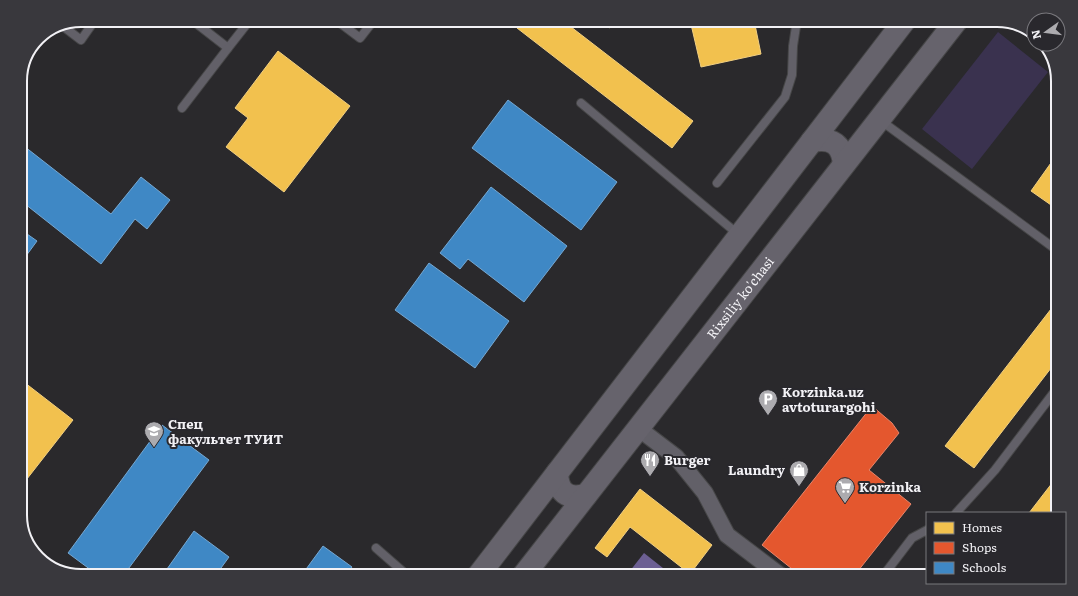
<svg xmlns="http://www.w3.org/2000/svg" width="1078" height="596" font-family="Literata,serif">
  <rect width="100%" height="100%" fill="#2a292c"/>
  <path fill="#3a324f" d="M998 32 1048 72 972 169 922 129Z"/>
  <path fill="#6c5f93" d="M644 553 668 572 665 576H626Z"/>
  <g fill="#f2c14e" stroke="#f2cf80">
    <path d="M523 20H562L693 121 672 148 517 28Z"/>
    <path d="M599 20H616L610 28Z"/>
    <path d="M690 20H754L761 54 701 67Z"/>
    <path d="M278 51 350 106 284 192 226 147 248 118 235 108Z"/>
    <path d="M1058 153V194L1051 205 1031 191Z"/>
    <path d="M1058 300V359L974 468 945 446Z"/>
    <path d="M20 379 73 420 23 484 20 482Z"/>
    <path d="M1056 478 1058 479V513H1029Z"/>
    <path d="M640 489 712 545 690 574 630 527 607 557 595 548Z"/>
  </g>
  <path fill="#e4572e" stroke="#e8856a" d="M872 406 892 423 899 433 869 470 911 504 854 576H801L762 545Z"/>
  <g fill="#3f88c5" stroke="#75a8d3">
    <path d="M508 100 617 182 581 230 472 148Z"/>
    <path d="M20 143 111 214 141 177 170 200 147 229 135 219 101 264 20 200Z"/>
    <path d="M491 187 567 246 524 302 468 259 460 269 440 253Z"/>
    <path d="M20 229 37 241 26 256 20 252Z"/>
    <path d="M429 263 509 321 475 368 395 310Z"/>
    <path d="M162 425 209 460 123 576H99L68 553Z"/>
    <path d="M194 531 229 557 221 568 232 576H162Z"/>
    <path d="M323 546 352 567 345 576H301Z"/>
  </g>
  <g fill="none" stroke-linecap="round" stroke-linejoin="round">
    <defs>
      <g id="service">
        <path d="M192 20 228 48 250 20"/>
        <path d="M336 20 360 38 374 20"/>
        <path d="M64 27 81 40 95 20"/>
        <path d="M581 103 739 235"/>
        <path d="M182 108 228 48"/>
        <path d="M880 120 1058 251"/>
        <path d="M717 183 785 97 792 75 793 46 797 20"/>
        <path d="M956 513 995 470 1058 387"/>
        <path d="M376 548 408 576"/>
        <path d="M883 576 912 538 927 530"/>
      </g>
      <path id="minor" d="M638 428 676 457 705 493 727 535 781 576"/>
      <g id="secondary">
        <path d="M812 141C833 137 842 145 844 164"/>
        <path d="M557 473C558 492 567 500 586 495"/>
        <path d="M478 576 905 20"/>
        <path id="s1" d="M523 576 957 20"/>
      </g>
    </defs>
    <use href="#service" stroke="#464647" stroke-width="10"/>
    <use href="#minor" stroke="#464647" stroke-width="18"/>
    <use href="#secondary" stroke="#464647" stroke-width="24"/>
    <use href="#service" stroke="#626068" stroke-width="8"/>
    <use href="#minor" stroke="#626068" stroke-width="16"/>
    <use href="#secondary" stroke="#66636c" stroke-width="22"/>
  </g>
  <defs>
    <symbol id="parking-pin" viewBox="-11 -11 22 30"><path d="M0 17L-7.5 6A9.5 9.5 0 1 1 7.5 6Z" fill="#acabaf" stroke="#29282d"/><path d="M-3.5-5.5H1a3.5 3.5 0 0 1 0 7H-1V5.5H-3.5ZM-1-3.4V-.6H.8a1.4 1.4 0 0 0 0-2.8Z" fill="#fff"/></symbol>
    <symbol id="university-pin" viewBox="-11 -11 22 30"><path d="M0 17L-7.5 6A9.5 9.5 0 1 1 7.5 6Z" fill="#acabaf" stroke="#29282d"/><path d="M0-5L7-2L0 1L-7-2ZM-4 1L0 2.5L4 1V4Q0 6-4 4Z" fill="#fff"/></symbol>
    <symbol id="restaurant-pin" viewBox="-11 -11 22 30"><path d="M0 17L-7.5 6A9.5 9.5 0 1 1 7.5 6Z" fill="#acabaf" stroke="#29282d"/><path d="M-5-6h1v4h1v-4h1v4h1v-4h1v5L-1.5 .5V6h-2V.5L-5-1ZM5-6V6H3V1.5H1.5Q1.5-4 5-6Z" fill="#fff"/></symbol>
    <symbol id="shop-pin" viewBox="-11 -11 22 30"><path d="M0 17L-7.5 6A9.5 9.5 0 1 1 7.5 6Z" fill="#acabaf" stroke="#29282d"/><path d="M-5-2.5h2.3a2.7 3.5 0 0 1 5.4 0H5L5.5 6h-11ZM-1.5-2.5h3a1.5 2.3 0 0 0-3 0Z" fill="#fff"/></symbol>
    <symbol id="supermarket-pin" viewBox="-11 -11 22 30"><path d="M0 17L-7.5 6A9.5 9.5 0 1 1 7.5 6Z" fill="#acabaf" stroke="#29282d"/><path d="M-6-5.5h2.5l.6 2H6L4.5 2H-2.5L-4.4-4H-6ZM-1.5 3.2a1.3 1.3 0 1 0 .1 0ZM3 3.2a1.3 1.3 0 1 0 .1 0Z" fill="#fff"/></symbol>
  </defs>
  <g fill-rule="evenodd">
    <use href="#parking-pin" x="757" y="388" width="22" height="30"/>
    <use href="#university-pin" x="143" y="420" width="22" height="30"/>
    <use href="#restaurant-pin" x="639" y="449" width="22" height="30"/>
    <use href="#shop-pin" x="788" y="459" width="22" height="30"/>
    <use href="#supermarket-pin" x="834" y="476" width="22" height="30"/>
  </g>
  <g text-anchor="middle" stroke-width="4" stroke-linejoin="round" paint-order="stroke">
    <g font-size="13" fill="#f2f1f5" stroke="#29282d">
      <text dy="5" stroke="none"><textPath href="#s1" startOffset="353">Rixsiliy ko'chasi</textPath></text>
    </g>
    <g font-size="13" font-weight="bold" fill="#f2f1f5" stroke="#29282d" text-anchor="start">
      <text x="782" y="397">Korzinka.uz<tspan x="782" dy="15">avtoturargohi</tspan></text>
      <text x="168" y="429">Спец<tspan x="168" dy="15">факультет ТУИТ</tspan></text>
      <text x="664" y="465">Burger</text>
      <text x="785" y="475" text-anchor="end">Laundry</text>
      <text x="859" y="492">Korzinka</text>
    </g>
  </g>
  <path d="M0 0H1078V596H0ZM81 27H997A54 54 0 0 1 1051 81V515A54 54 0 0 1 997 569H81A54 54 0 0 1 27 515V81A54 54 0 0 1 81 27Z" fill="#39383d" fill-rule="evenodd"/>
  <path fill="none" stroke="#f2f1f5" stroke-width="2" d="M81 27H997A54 54 0 0 1 1051 81V515A54 54 0 0 1 997 569H81A54 54 0 0 1 27 515V81A54 54 0 0 1 81 27Z"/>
  <rect x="926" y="512" width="140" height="72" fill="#29282d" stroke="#79787d"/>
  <rect x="934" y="522" width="20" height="12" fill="#f2c14e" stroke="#79787d"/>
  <text x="962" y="532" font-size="12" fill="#f2f1f5">Homes</text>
  <rect x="934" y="542" width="20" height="12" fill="#e4572e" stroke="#79787d"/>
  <text x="962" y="552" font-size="12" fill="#f2f1f5">Shops</text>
  <rect x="934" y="562" width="20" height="12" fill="#3f88c5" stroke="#79787d"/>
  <text x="962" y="572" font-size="12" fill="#f2f1f5">Schools</text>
  <g transform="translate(1046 32) rotate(256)"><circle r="19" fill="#29282d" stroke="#79787d"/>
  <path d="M0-3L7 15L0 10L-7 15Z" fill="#acabaf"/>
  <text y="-6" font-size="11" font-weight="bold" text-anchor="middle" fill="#f2f1f5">N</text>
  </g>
</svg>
